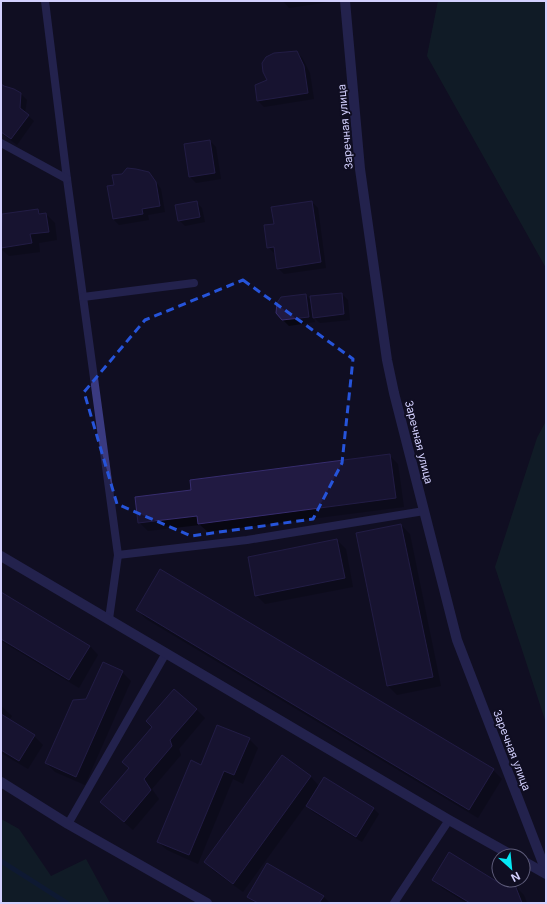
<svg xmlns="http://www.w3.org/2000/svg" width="547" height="904" font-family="Inter,sans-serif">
  <rect width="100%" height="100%" fill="#100e22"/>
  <g fill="#112c2a">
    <path d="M438 1H546V268L427 56Z"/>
    <path d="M546 421V723L495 567 537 438Z"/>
    <path d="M1 819 19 829 51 876 86 859 110 903H1Z"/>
  </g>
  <g fill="#0007">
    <path d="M283 1H330V2L289 8Z"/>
    <path d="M297 52 303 59 310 73 314 99 264 107 258 101 268 80Z"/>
    <path d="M1 86 21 94 27 100 25 113 34 121 17 145 1 133Z"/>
    <path d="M210 141 216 147 221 179 196 183 190 177Z"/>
    <path d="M148 173 154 179 161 189 165 212 148 215 149 220 119 225 113 219 115 186Z"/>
    <path d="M196 202 202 208 205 222 185 226 179 220Z"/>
    <path d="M312 202 318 208 326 268 284 274 278 268 276 253H274L268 247 275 225Z"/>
    <path d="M38 210 42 215 46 214 55 223 57 240 39 243 40 252 9 256 1 249V219Z"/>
    <path d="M342 294 348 300 350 320 320 323 314 318 315 322 289 326 283 320 306 295 312 301Z"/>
    <path d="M389 455 398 464 404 507 208 532 200 525 148 531 139 522 192 491Z"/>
    <path d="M401 525 410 534 441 686 397 695 388 686Z"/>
    <path d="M337 540 346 549 353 587 265 604 256 595Z"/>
    <path d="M1 593 90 646 98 655 79 688 1 641Z"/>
    <path d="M137 610 493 770 502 779 478 818 146 619Z"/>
    <path d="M122 672 131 681 85 785 55 772 46 763 87 700Z"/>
    <path d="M1 706 12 716 9 720 34 736 43 745 28 769 1 753Z"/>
    <path d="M196 709 205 718 179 749 181 755 152 789 159 799 133 830 111 811 102 802Z"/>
    <path d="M249 739 258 748 243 784 233 779 198 864 167 850 158 842 201 766Z"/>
    <path d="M282 756 311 777 319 786 373 808 379 814 362 842 313 812 306 805 243 892 214 871 205 862Z"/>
    <path d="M434 879 504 887 515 886 524 895 527 903H466L442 888Z"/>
    <path d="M323 896 329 902V903H255L249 897Z"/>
  </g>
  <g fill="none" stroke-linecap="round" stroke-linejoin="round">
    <path stroke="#0d2646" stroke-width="5" d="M1 861 67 903"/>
  </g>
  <g fill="#211a42" stroke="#372d6e">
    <path d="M297 51 304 66 308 93 257 101 255 85 267 80 263 72 262 63 266 57 274 53Z"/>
    <path d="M1 84 4 86 14 89 21 93 20 108 29 115 11 139 1 132Z"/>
    <path d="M210 140 215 173 189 177 184 144Z"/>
    <path d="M127 168 136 169 149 172 156 182 160 206 142 209 143 214 113 219 107 186 114 185 112 175 122 174Z"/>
    <path d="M197 201 200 217 178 221 175 205Z"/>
    <path d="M312 201 321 262 277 269 274 247 267 248 264 225 274 224 271 207Z"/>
    <path d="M38 209 39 214 46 213 49 232 30 234 32 243 1 248 2 214Z"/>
    <path d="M342 293 344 314 313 318 310 296Z"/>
    <path d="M306 294 309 317 282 320 276 313 277 303 281 297Z"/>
    <path d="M390 454 396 498 198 524 197 516 138 523 135 497 191 490 190 480Z"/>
    <path d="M401 524 433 677 387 686 356 533Z"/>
    <path d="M337 539 345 578 255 596 248 557Z"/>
    <path d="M160 569 494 769 469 810 136 610Z"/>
    <path d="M1 592 90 646 69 680 1 639Z"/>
    <path d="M103 662 123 671 76 777 45 763 73 700 86 699Z"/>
    <path d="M174 689 197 709 170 740 172 746 144 779 151 790 124 822 100 802 129 768 122 762 152 727 146 721Z"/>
    <path d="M1 714 35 735 19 761 1 750Z"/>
    <path d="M217 725 250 738 234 775 224 771 189 855 157 842 191 760 201 765Z"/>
    <path d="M282 755 311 776 233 884 204 862Z"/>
    <path d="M324 777 374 808 356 837 306 806Z"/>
    <path d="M449 852 504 886 515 885 522 903H470L432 880Z"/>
    <path d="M267 863 324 896 319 903H258L247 897Z"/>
  </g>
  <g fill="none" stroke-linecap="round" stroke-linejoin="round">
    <g stroke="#3a3a80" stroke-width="8">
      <path d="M45 1 67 179 118 555 109 619"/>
      <path d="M1 143 67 179"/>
      <path d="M83 297 194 283"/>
      <path d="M118 555 247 540 424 511"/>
      <path d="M68 824 166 653"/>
      <path d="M394 903 449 820"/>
    </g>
    <g stroke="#3a3a80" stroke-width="10">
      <path d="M345 1 360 169 387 360 394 393 457 640 546 871"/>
      <path d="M1 556 449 820 513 856"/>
      <path d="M1 782 68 824 207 903"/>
      <path d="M523 861 546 874"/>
    </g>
  </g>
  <path d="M0 0H547V904H0ZM243 280 353 359 342 463 313 519 191 536 117 504 84 392 145 320Z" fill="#100e22" fill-opacity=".55" fill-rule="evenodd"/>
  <path fill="none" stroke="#2654da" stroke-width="3" stroke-dasharray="8 5" stroke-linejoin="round" d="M243 280 353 359 342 463 313 519 191 536 117 504 84 392 145 320Z"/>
  <g text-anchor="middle" stroke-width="4" stroke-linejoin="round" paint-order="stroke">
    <g font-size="11" fill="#d3d0fe" stroke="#100e22">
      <text transform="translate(345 127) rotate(-95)" y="4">Заречная улица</text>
      <text transform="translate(419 442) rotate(76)" y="4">Заречная улица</text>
      <text transform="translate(512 750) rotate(69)" y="4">Заречная улица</text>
    </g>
  </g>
  <rect width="547" height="904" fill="none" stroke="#d3d0fe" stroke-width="4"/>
  <g transform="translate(511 868) rotate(153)"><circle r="19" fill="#100e22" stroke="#5e5c7a"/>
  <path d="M0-3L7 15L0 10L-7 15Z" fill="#05e8f5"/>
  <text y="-6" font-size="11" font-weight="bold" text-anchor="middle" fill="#d3d0fe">N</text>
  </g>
</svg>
